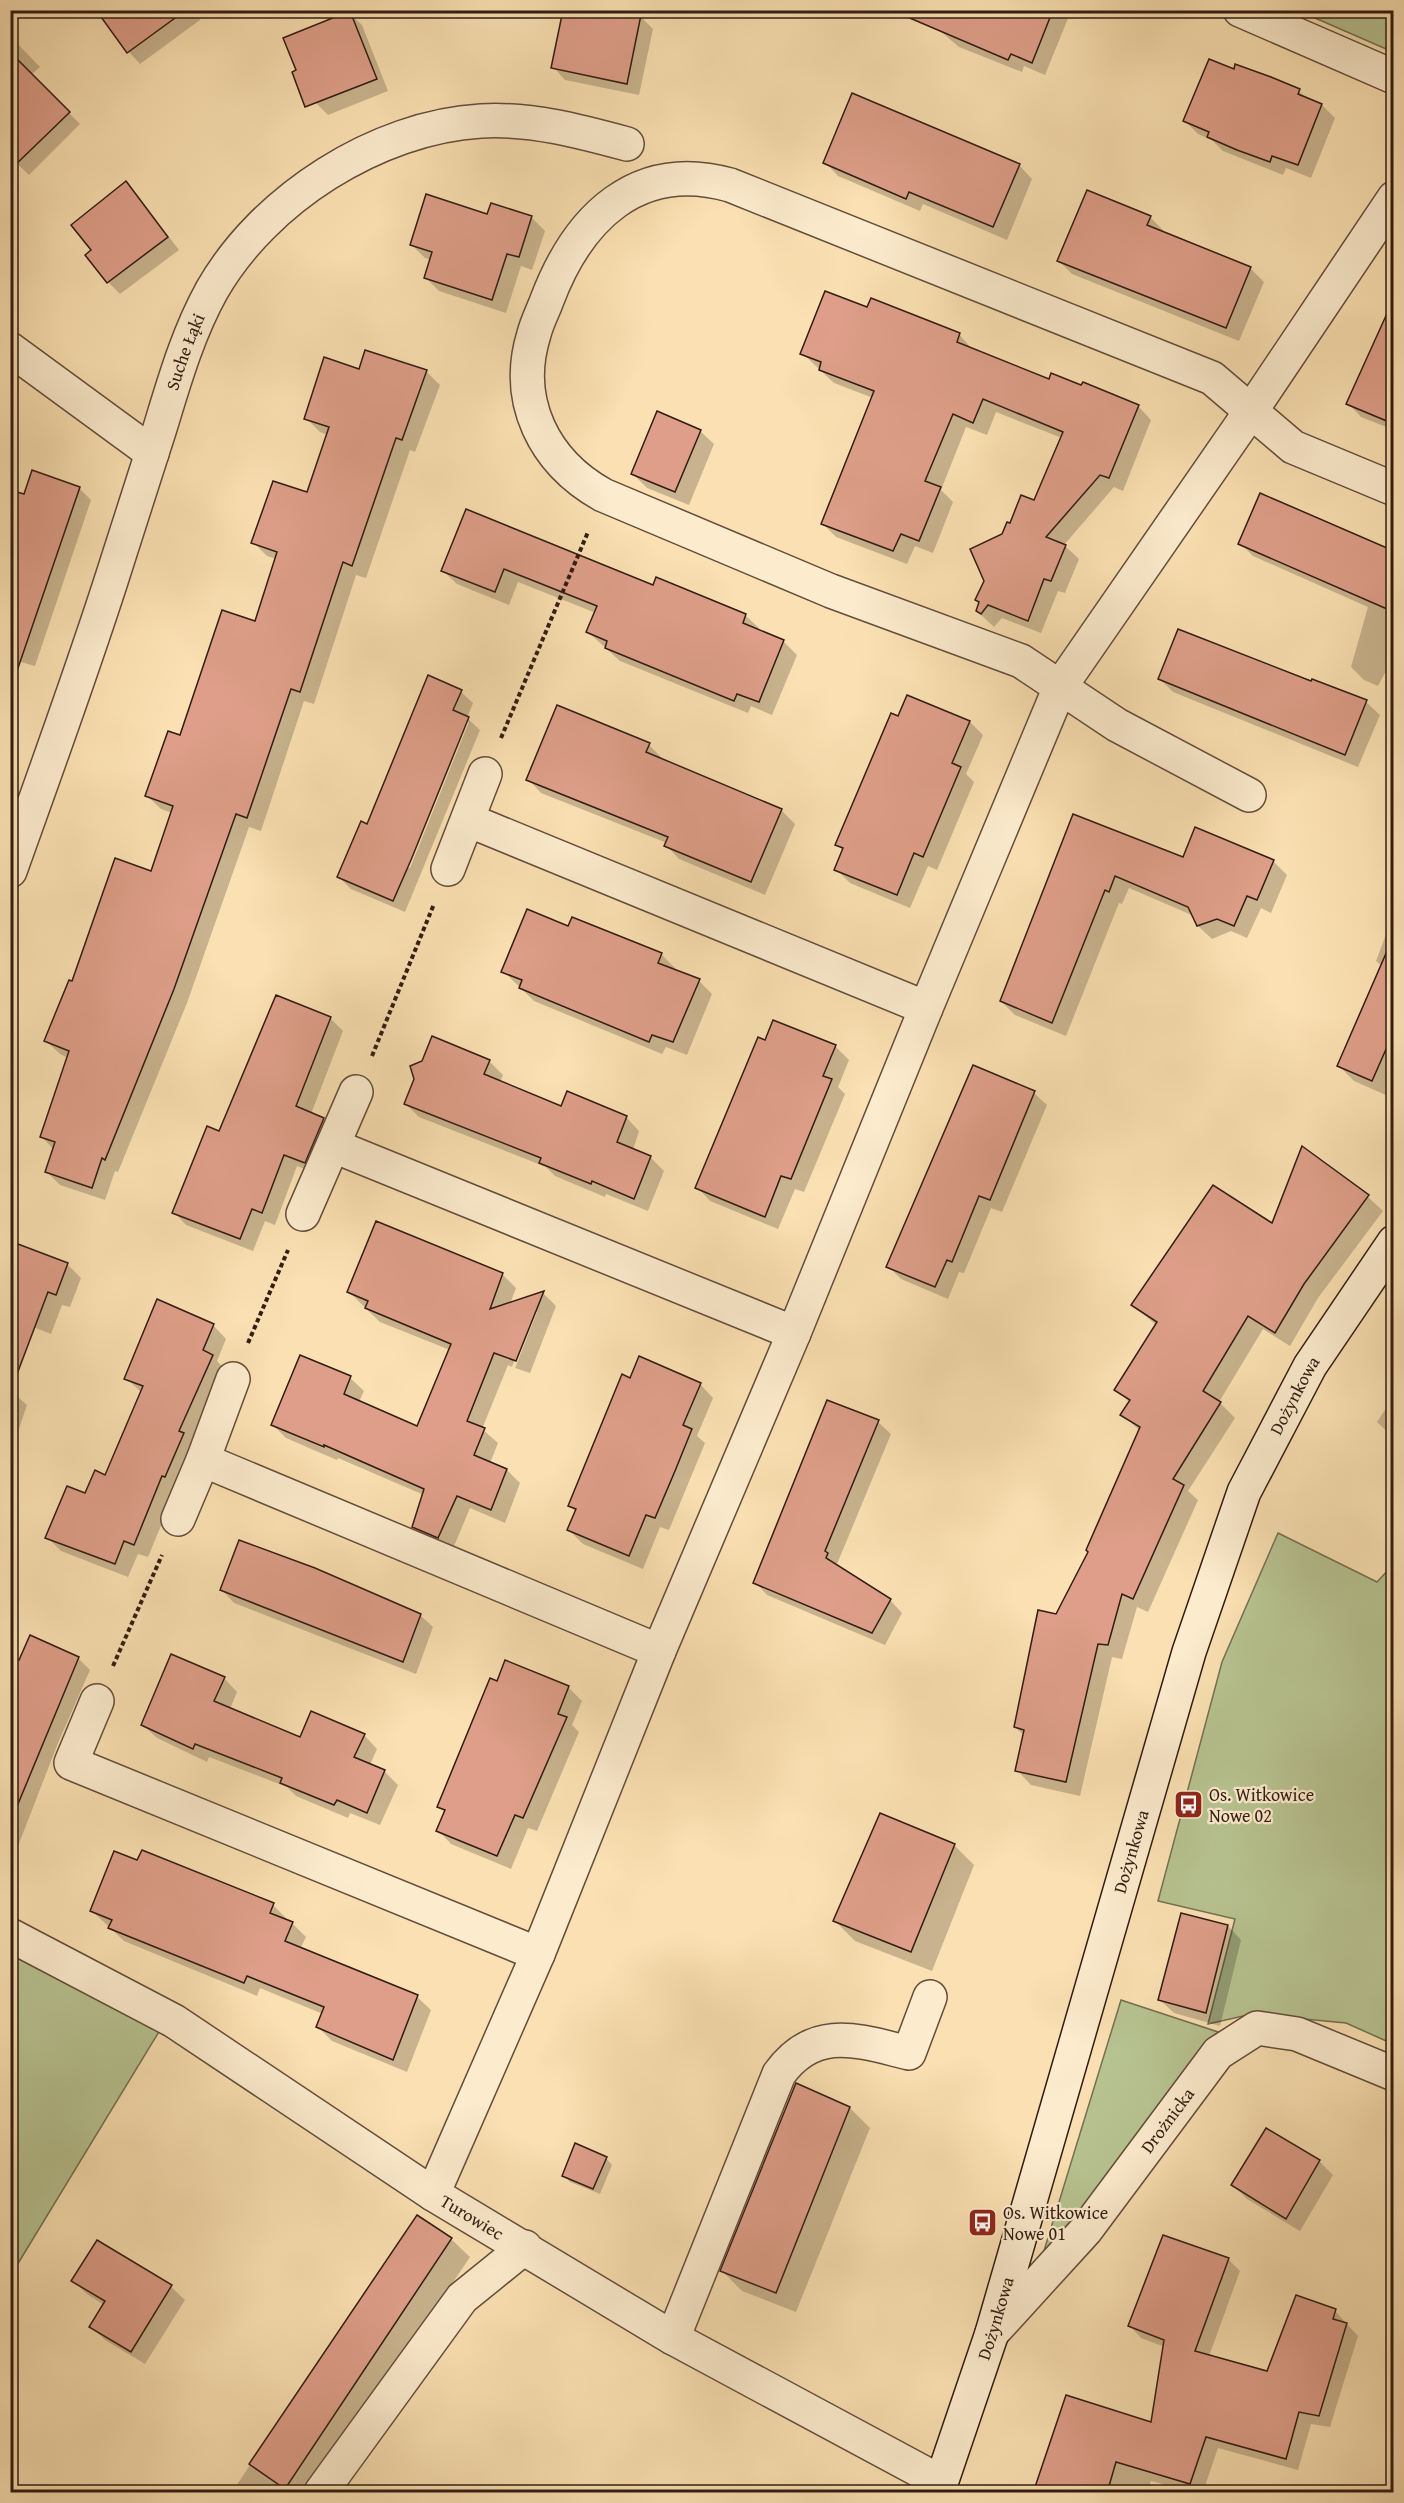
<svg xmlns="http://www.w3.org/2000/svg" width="1404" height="2503" font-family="'Gentium Book Plus',serif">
  <rect width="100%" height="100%" fill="#fae0b2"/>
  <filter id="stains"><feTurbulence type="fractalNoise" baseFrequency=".00333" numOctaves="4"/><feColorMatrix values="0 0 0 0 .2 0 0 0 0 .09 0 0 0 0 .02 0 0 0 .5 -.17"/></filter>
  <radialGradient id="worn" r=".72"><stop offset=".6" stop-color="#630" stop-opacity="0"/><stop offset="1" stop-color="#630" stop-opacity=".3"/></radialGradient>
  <g fill="#b7c391" stroke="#747052" stroke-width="1.5">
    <path d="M1299 11H1393V44L1388 42 1386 49Z"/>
    <path d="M1278 1533 1377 1582 1393 1565V2044L1346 2023 1252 2014 1208 2024 1235 1919 1158 1901 1222 1662Z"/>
    <path d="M11 1953 160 2030 11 2275Z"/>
    <path d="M1121 2000 1218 2032 1071 2228 1043 2254Z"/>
  </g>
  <g fill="#0003" fill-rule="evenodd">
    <path d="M105 10H194L200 20 140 64 129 52 107 23Z"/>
    <path d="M930 10H1064L1069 16 1045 75 1024 66 1022 72 959 47 926 19Z"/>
    <path d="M349 13 362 25 388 91 328 115 316 103Z"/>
    <path d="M641 17 653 29 639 95 565 80 553 67Z"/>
    <path d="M10 36 40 67 31 75 80 124 29 175 10 157Z"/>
    <path d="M1234 71 1299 91 1307 99 1322 105 1335 118 1311 178 1286 168 1283 175 1223 151 1212 140 1198 134 1185 121Z"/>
    <path d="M825 162 1019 165 1032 179 1007 240 923 204 920 211 838 176Z"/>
    <path d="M126 183 138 196 179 250 120 294 108 282 93 251Z"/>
    <path d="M488 216 531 217 545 231 532 270 521 266 506 313 439 291 426 278 431 260 425 258 412 245Z"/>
    <path d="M1150 217 1163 230 1162 233 1250 268 1264 282 1239 341 1072 274 1059 261Z"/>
    <path d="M868 309 959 334 972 349 1049 380 1138 406 1151 420 1123 491 1114 487 1064 545 1079 559 1065 593 1058 591 1041 633 1002 618 994 627 977 611 1003 535 1035 502 1062 438 996 412 987 435 966 427 941 490 953 502 933 553 915 546 907 564 836 537 822 523 873 398 834 383 802 353Z"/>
    <path d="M1394 329V430L1361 417 1348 403Z"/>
    <path d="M360 371H426L440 385 415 452 410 450 366 578 356 575 314 704 304 701 261 831 249 827 187 1003 118 1172 115 1171 105 1200 60 1185 47 1172 54 1150 41 1136 68 1058 60 1054 46 1041 73 983 152 873 172 813 161 809 147 796 181 737 256 622 276 559 267 556 253 542 308 494 328 435 320 432 306 418Z"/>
    <path d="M700 431 714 444 689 505 647 488 633 474Z"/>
    <path d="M79 488 91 500 35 666 10 659 25 496Z"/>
    <path d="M467 511 654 587 745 615 759 628 758 631 783 641 797 655 772 715 751 706 748 713 620 661 588 632 596 613 518 582 509 605 457 584 443 571Z"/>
    <path d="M1240 543 1394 552V656L1378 686 1364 680 1351 667 1368 607 1253 556Z"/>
    <path d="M429 677 461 692 473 703 467 718 480 730 405 912 351 889 339 877 368 826ZM466 722H469L410 868 407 867Z"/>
    <path d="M1160 679 1312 683 1313 681 1366 702 1380 715 1358 767 1173 692Z"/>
    <path d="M899 718 970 722 983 735 966 774 974 782 937 870 928 866 910 908 850 883 836 869 844 851 837 845Z"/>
    <path d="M10 731 14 735 10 748Z"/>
    <path d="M649 745 662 758 661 760 781 810 795 824 765 895 679 859 666 845 667 843 541 793 528 779Z"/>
    <path d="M1074 816 1183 859 1273 861 1287 875 1271 913 1261 908 1247 938 1231 931 1212 939 1198 926 1194 916 1129 888 1122 904 1119 903 1066 1036 1015 1015 1001 1001Z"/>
    <path d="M1394 913V1082L1388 1096 1354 1081 1339 1066 1382 966 1376 961Z"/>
    <path d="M569 928 661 954 675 968 673 971 699 981 712 994 687 1055 666 1047 662 1054 534 1001 503 971Z"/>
    <path d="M277 997 330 1018 343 1031 311 1114 324 1119 336 1132 317 1174 297 1166 275 1225 265 1221 253 1251 186 1225 174 1212 220 1132Z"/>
    <path d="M766 1042 835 1046 849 1060 838 1087 845 1094 804 1192 795 1189 778 1229 710 1201 697 1187Z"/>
    <path d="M489 1061 503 1075 500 1082 562 1108 626 1117 639 1131 633 1150 650 1157 664 1171 648 1211 606 1194 605 1197 555 1176 546 1167 419 1117 406 1104Z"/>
    <path d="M1034 1093 1047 1105 1002 1212 991 1208 964 1273 959 1272 948 1299 901 1279 888 1266Z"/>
    <path d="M1302 1149 1368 1197 1383 1211 1318 1298 1290 1346 1263 1329 1219 1402 1235 1418 1188 1491 1198 1500 1148 1612 1137 1607 1122 1659 1112 1657 1080 1796 1031 1785 1017 1770 1024 1735 1015 1727 1057 1616 1090 1552 1140 1431 1122 1414 1130 1403 1116 1389 1156 1325 1133 1305 1273 1226Z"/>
    <path d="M10 1243 68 1265 81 1278 70 1307 62 1305 51 1334 10 1318Z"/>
    <path d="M502 1274 516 1288 510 1304 543 1293 556 1306 530 1373 515 1368 537 1312H534L512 1367 508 1365 482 1429 498 1443 490 1463 507 1470 520 1483 505 1523 470 1508 452 1551 427 1540 414 1527 424 1495 338 1458 337 1460 286 1438 273 1425 350 1378 364 1391 359 1402 418 1428 450 1350 380 1322 349 1292Z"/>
    <path d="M213 1325 226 1339 217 1361 226 1370 148 1557 138 1554 128 1577 61 1551 47 1537 86 1495 106 1477 142 1393 126 1378Z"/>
    <path d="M1394 1372V1393L1385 1385Z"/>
    <path d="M700 1384 713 1398 697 1436 705 1443 669 1530 660 1527 643 1569 583 1544 569 1530 576 1512 569 1505Z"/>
    <path d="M10 1390 27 1405 17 1435 10 1433Z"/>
    <path d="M1394 1396V1438L1377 1422Z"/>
    <path d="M878 1422 891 1434 837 1564 890 1600 902 1613 885 1645 767 1595 755 1582Z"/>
    <path d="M222 1590 420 1615 433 1627 416 1674 234 1603Z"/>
    <path d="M78 1658 90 1670 58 1743 13 1859 10 1858V1680Z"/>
    <path d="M224 1678 237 1692 230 1709 301 1739 364 1735 377 1749 370 1765 384 1771 398 1785 380 1825 350 1813 348 1818 296 1796 287 1787 209 1757 207 1762 157 1738 143 1725Z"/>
    <path d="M498 1683 568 1687 582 1701 572 1725 579 1732 537 1831 528 1828 511 1869 451 1844 438 1830 445 1813 439 1806Z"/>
    <path d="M954 1845 974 1865 932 1971 855 1941 835 1921Z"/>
    <path d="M273 1905 286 1918V1921L292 1923 306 1937 300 1949 417 1997 431 2010 407 2072 332 2041 318 2027 323 2014 260 1988 257 1996 124 1941 92 1911Z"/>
    <path d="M1228 1926 1241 1940 1220 2026 1174 2013 1160 2000Z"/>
    <path d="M796 2085 850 2108 870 2128 796 2312 742 2291 722 2271Z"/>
    <path d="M606 2158 612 2165 600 2194 570 2182 564 2175Z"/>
    <path d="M1319 2161 1333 2175 1300 2231 1247 2199 1233 2185Z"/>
    <path d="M417 2217 451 2239 470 2257 312 2492H232Z"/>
    <path d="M1228 2259 1240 2271 1209 2356 1268 2373 1335 2311 1358 2336 1330 2427 1311 2424 1298 2470 1218 2448 1203 2492H1192L1151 2481 1147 2492H1035L1152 2424 1165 2347 1141 2338 1130 2326Z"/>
    <path d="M73 2281 171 2287 185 2300 145 2364 105 2340 91 2326 104 2305 87 2294Z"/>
  </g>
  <g fill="#de9e89" stroke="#311c13" stroke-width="1.5">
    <path d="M96 10H186L127 53Z"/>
    <path d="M563 10H642L627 84 551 68Z"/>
    <path d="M891 10H1053L1032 63 1011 54 1008 60Z"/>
    <path d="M350 11 377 79 305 107 292 72 296 70 283 38Z"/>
    <path d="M10 52 70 112 10 170Z"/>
    <path d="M1209 59 1234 69 1235 64 1271 77 1300 89 1298 94 1322 104 1298 165 1272 156 1270 162 1237 150 1207 137 1209 132 1183 121Z"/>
    <path d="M852 93 1020 164 993 227 909 192 906 199 823 163Z"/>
    <path d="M126 181 168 237 107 283 85 255 91 250 71 225Z"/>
    <path d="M1087 190 1151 216 1147 225 1251 267 1226 328 1057 261Z"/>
    <path d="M426 194 487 214 491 203 532 216 519 257 507 254 492 300 424 278 432 252 410 245Z"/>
    <path d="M825 291 867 307 871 298 960 333 957 342 1049 379 1051 373 1081 385 1083 382 1139 405 1109 478 1100 475 1046 537 1066 545 1051 581 1044 579 1028 621 988 605 981 614 976 611 979 602 975 600 984 581 970 549 1002 534 1007 522 1010 523 1021 495 1034 500 1063 432 983 399 973 423 953 414 925 481 941 487 919 541 901 534 893 551 821 524 874 391 819 370 821 362 800 354Z"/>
    <path d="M1394 298V424L1346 404Z"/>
    <path d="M365 350 427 370 402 440 396 438 352 566 343 562 300 692 291 689 247 818 236 814 174 989 105 1160 102 1158 92 1188 45 1172 55 1142 40 1137 69 1051 44 1041 69 980 72 981 115 858 151 871 173 806 145 796 168 731 180 735 222 610 255 621 277 552 251 543 273 481 307 492 329 427 304 419 324 357 359 369Z"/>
    <path d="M657 411 701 430 675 492 631 474Z"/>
    <path d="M32 470 80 487 17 671 10 670V490L24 494Z"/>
    <path d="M1260 493 1394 551V612L1238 544Z"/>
    <path d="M466 509 653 585 656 577 746 614 743 623 784 640 759 702 737 694 734 701 605 648 607 641 586 632 597 606 504 569 495 592 441 571Z"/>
    <path d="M1178 629 1311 681 1312 679 1367 700 1345 755 1158 679Z"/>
    <path d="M428 675 462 690 453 710 469 717 411 860 393 901 337 877 361 821 367 824Z"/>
    <path d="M907 695 970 721 952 763 961 767 923 857 914 853 897 895 834 870 843 848 835 845 891 713 898 716Z"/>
    <path d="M557 705 650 743 646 752 782 809 751 882 664 846 668 837 526 780Z"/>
    <path d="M1073 814 1183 857 1195 827 1274 860 1257 900 1247 896 1234 926 1217 919 1197 926 1188 907 1115 876 1109 892 1105 890 1052 1023 1000 1001Z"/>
    <path d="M527 909 568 926 572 917 662 953 658 963 700 979 673 1042 652 1035 649 1042 519 988 522 980 501 972Z"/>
    <path d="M1394 935V1031L1372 1081 1337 1066Z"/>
    <path d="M276 995 331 1017 296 1106 324 1118 305 1163 284 1155 262 1213 252 1209 240 1239 172 1213 207 1126 219 1131Z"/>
    <path d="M773 1020 836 1045 823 1076 832 1079 791 1179 781 1176 765 1217 695 1188 758 1037 765 1040Z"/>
    <path d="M432 1036 490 1060 484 1074 561 1106 567 1091 627 1116 617 1142 651 1156 634 1199 592 1181 591 1184 539 1163 541 1158 404 1104 414 1079 410 1066 422 1061Z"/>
    <path d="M973 1065 1035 1091 990 1200 979 1196 952 1262 947 1260 935 1287 886 1267Z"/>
    <path d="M1302 1146 1369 1195 1304 1284 1275 1333 1248 1316 1203 1391 1221 1402 1173 1479 1184 1485 1133 1599 1122 1594 1108 1645 1098 1644 1066 1782 1015 1771 1024 1730 1014 1727 1038 1610 1056 1614 1088 1552 1086 1550 1140 1427 1120 1415 1130 1400 1114 1390 1157 1322 1131 1305 1213 1185 1272 1223Z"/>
    <path d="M376 1221 503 1273 490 1309 544 1291 516 1361 494 1353 467 1421 485 1428 474 1455 507 1469 491 1510 457 1496 438 1538 412 1527 424 1489 324 1445V1447L271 1425 300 1355 351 1376 344 1394 417 1426 451 1344 365 1308 368 1301 347 1292Z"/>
    <path d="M10 1241 68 1263 56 1295 48 1292 14 1382 10 1381Z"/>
    <path d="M157 1299 214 1324 203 1350 213 1355 179 1431 184 1433 165 1477 162 1476 134 1545 124 1541 115 1564 45 1538 67 1486 85 1493 95 1470 105 1475 143 1386 124 1379Z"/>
    <path d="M639 1356 701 1383 683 1425 692 1429 675 1471 655 1518 646 1515 629 1556 567 1530 576 1509 568 1506 622 1374 630 1378Z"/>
    <path d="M827 1400 879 1420 825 1551 828 1553 826 1558 891 1599 872 1633 753 1583Z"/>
    <path d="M239 1540 315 1568 421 1614 403 1662 220 1590Z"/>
    <path d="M30 1635 79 1657 13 1816H10V1656L19 1660Z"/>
    <path d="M171 1654 225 1677 214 1701 300 1737 311 1711 365 1734 354 1757 385 1770 367 1813 337 1800 334 1805 280 1783 282 1778 195 1744 193 1749 141 1725Z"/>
    <path d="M505 1660 569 1686 558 1714 567 1717 523 1818 515 1815 497 1856 436 1831 445 1810 437 1807 490 1678 497 1681Z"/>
    <path d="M880 1813 955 1844 911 1952 833 1921Z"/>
    <path d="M142 1850 274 1903 270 1913 293 1922 285 1941 418 1995 393 2060 316 2027 324 2007 247 1976 244 1983 108 1928 112 1920 90 1911 114 1851 137 1860Z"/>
    <path d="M1181 1913 1228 1925 1206 2013 1158 2000Z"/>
    <path d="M796 2083 850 2107 776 2293 720 2271Z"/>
    <path d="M1266 2128 1320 2160 1286 2219 1231 2185Z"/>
    <path d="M575 2143 607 2157 593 2189 562 2176Z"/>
    <path d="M417 2215 452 2238 285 2489 249 2464Z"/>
    <path d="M1163 2235 1229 2258 1195 2351 1267 2371 1296 2295 1336 2309 1333 2319 1347 2323 1319 2416 1299 2412 1286 2459 1206 2437 1190 2484 1116 2462 1107 2493H1033L1066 2395 1151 2422 1164 2340 1128 2326Z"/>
    <path d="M97 2240 172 2285 131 2352 89 2327 105 2301 71 2281Z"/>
  </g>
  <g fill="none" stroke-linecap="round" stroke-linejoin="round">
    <defs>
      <g id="street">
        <path d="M1240 10 1394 77"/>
        <path d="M10 349 152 453"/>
        <path d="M1249 795 1117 725 1021 661 831 591 603 495C544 462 513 401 534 334 537 322 543 311 547 300 578 218 637 159 730 185L1212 378 1293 447 1394 489"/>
        <path d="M468 820 926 1008"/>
        <path d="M448 869 485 774"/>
        <path id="s1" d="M10 871C47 767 85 664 118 559 132 516 146 472 160 428 174 382 188 333 212 290 264 199 377 127 481 121 531 118 579 131 627 144"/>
        <path d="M334 1146 794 1333"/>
        <path d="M303 1214 356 1092"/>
        <path d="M203 1460 659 1651"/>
        <path d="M178 1519 203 1460 233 1379"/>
        <path d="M97 1701 71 1763 538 1954"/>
        <path id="s2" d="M10 1935 174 2021 433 2194 673 2338 941 2482"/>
        <path d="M433 2194 538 1954 659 1651 794 1333 926 1008 1060 687 1251 411 1394 198"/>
        <path id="s3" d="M992 2333 1086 2230 1218 2053 1257 2028 1297 2034 1394 2074"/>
        <path d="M673 2338 779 2074C815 2024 859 2041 909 2053L930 1997"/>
        <path d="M321 2492 462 2298 525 2247"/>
      </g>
      <g id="secondary">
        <path id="s4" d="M938 2492 992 2333 1189 1652 1244 1492 1310 1366 1394 1242"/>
      </g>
    </defs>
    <use href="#street" stroke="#634d3b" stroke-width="36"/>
    <use href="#secondary" stroke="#311c13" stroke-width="36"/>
    <g stroke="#311c13" stroke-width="4" stroke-dasharray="4.5 3" stroke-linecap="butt">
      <path d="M501 738 588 532"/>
      <path d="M372 1056 434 904"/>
      <path d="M248 1343 288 1250"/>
      <path d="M113 1666 162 1555"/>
    </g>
    <use href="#street" stroke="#fcebcd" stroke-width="33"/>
    <use href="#secondary" stroke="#fcebcd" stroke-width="33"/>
  </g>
  <defs>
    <symbol id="bus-square" viewBox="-11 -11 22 22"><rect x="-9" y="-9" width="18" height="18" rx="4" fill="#8f2418" stroke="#fcebcd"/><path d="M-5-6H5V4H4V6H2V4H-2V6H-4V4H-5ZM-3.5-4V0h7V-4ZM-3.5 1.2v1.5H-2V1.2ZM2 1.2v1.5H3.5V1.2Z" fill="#fff"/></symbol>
  </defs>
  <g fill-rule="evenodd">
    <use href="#bus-square" x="1172" y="1788" width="33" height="33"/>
    <use href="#bus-square" x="966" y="2206" width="33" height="33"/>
  </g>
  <g text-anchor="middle" stroke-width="4.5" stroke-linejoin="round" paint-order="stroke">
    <g font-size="18" fill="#311c13" stroke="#fcebcd">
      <text dy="6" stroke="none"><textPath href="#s1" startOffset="548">Suche Łąki</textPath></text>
      <text dy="6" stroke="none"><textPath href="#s4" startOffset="1155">Dożynkowa</textPath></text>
      <text dy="6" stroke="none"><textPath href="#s4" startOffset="669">Dożynkowa</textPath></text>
      <text dy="6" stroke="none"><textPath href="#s3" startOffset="276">Drożnicka</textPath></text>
      <text dy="6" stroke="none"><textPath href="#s2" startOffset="542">Turowiec</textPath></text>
      <text dy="6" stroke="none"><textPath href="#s4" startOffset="183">Dożynkowa</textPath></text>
    </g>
    <g font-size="18" fill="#311c13" stroke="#fcebcd" text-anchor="start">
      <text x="1209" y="1801">Os. Witkowice<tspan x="1209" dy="21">Nowe 02</tspan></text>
      <text x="1003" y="2219">Os. Witkowice<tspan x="1003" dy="21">Nowe 01</tspan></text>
    </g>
  </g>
  <rect width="1404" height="2503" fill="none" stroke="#fae0b2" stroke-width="36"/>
  <rect x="12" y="12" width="1380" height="2479" fill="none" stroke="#311c13" stroke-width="3"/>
  <rect x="18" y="18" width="1368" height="2467" fill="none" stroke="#311c13" stroke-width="1.5"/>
  <rect width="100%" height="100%" filter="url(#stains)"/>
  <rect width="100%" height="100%" fill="url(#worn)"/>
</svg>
